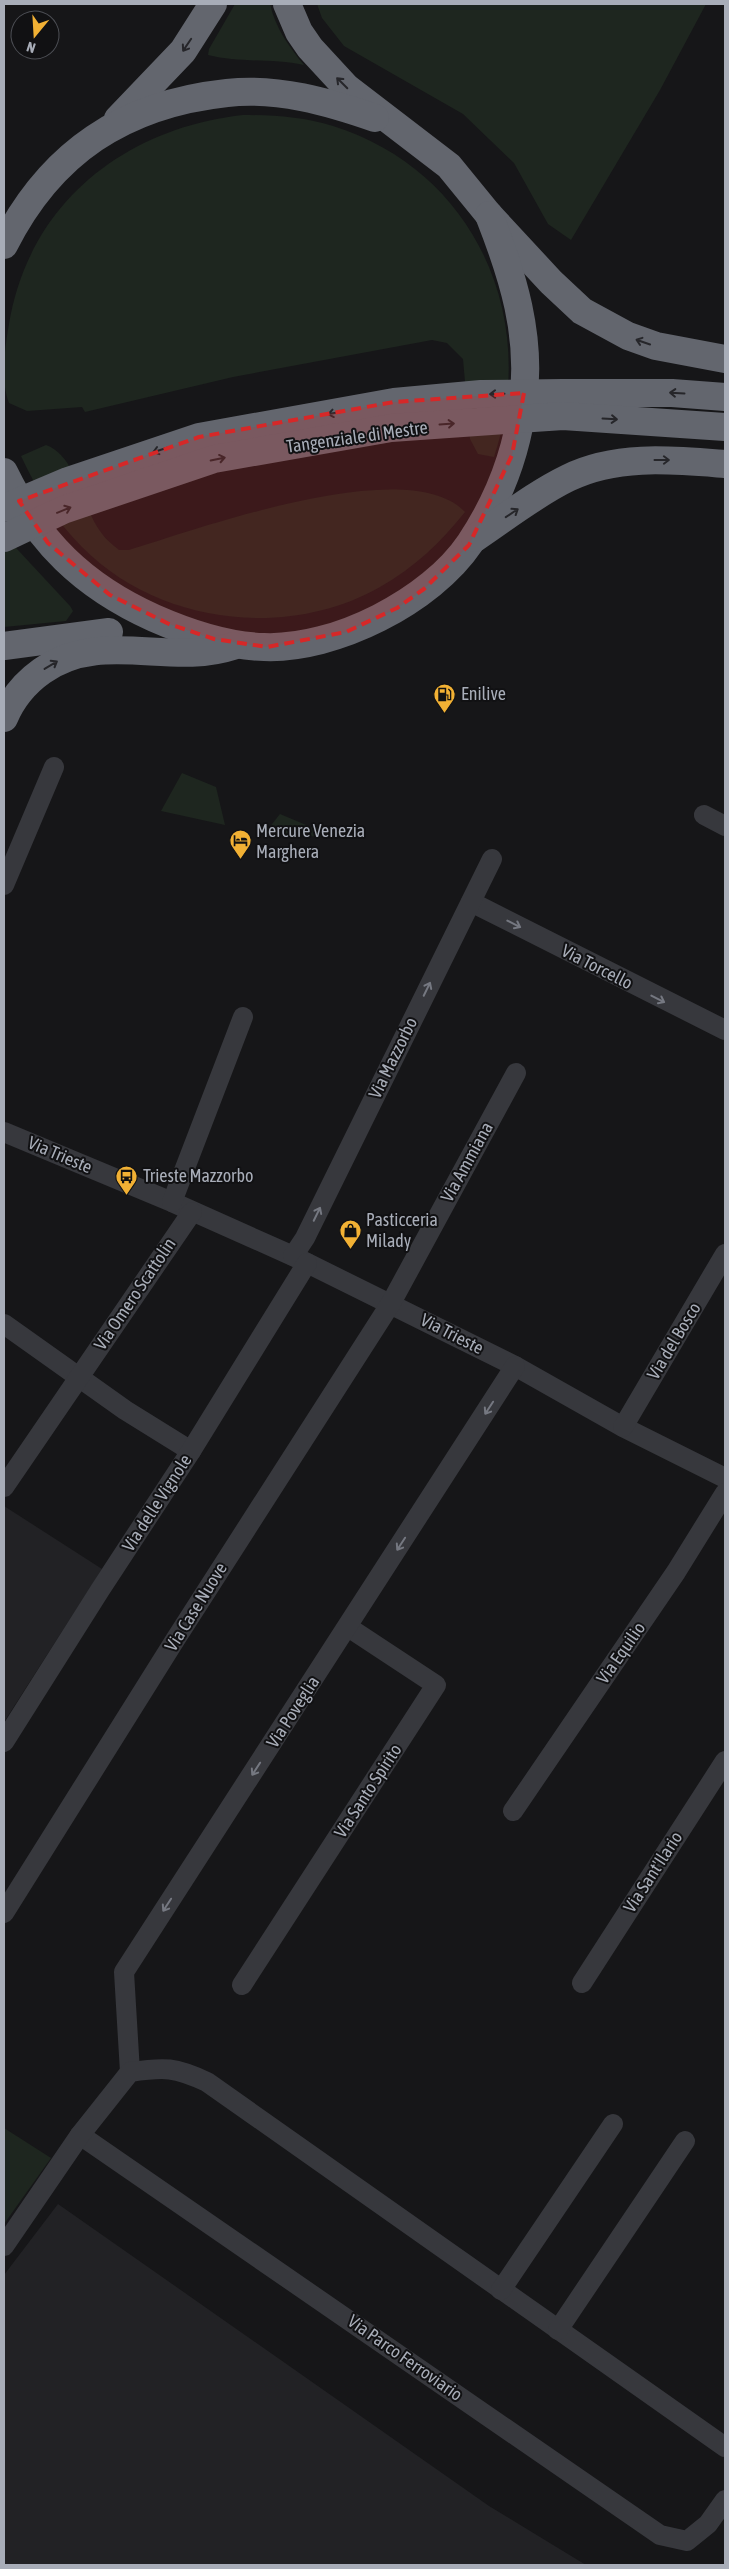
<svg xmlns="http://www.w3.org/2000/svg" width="729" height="2569" font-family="'Asap Condensed',sans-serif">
  <rect width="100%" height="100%" fill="#161618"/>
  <g fill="#222225">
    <path d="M4 1506 102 1569 4 1722Z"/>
    <path d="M58 2204 489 2506 586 2565H4V2275Z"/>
  </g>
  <g fill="#1e261f">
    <path d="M235 4H270C275 27 289 47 304 65 272 58 239 63 208 55L209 49Z"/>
    <path d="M317 4H706L660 90 571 240 548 224 514 163 463 114 344 46 322 18Z"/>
    <path d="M243 115C273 115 304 117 333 126 476 171 540 319 494 457L478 454 470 439 463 359 447 343 432 340 233 377 85 412 82 407 27 411 9 403C0 380 5 347 9 324 29 203 125 128 243 115Z"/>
    <path d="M46 445C77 456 82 507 100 531 105 539 112 544 119 550H129C199 529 408 452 465 512 441 542 414 568 380 587 287 640 158 624 82 547 55 520 37 490 21 456Z"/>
    <path d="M4 535 70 606 73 611 66 621 4 627Z"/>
    <path d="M182 773 216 787 225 825 161 811Z"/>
    <path d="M280 814 337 838 265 833Z"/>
    <path d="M4 2128 51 2158 4 2224Z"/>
  </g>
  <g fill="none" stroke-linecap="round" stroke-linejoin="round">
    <g stroke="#37383d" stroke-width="20">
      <path d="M704 815 725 826"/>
      <path d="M4 885 54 767"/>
      <path d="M471 902 725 1030"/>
      <path d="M4 1132 172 1202 293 1256 515 1366 623 1427 725 1478"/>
      <path d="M172 1202 243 1017"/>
      <path d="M293 1256 305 1238 492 859"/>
      <path d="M4 1324 125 1410 191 1451"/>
      <path d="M623 1427 725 1254"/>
      <path d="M4 1487 192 1212"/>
      <path d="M4 1742 100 1590 191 1451 307 1263"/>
      <path d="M513 1811 676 1572 725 1493"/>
      <path d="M4 1913 175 1640 391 1303 516 1073"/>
      <path d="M582 1983 725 1761"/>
      <path d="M242 1985 436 1685 348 1627"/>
      <path d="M130 2072 124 1972 515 1366"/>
      <path d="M80 2135 660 2535 687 2541 708 2524 725 2500"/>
      <path d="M4 2246 80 2135 130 2072C165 2067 175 2067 207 2082L725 2447"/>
      <path d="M501 2290 613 2124"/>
      <path d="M558 2330 685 2141"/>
    </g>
    <g stroke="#63666e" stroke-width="28">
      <path d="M287 4 299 32 310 48 346 87 449 166 489 215 551 282 582 311 628 336 656 346 725 359"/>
      <path d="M118 119 183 51 213 4"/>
      <path d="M4 245C51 152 124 104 227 93 277 87 329 102 375 118"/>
      <path d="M4 472C38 542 83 586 154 618 188 633 227 646 264 647 335 650 431 601 470 543 498 501 517 452 523 402 532 336 513 276 489 215"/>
      <path d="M475 538C505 518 535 494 568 478 616 454 674 460 725 464"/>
      <path d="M4 646 109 632"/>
      <path d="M4 718C12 699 25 683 42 671 101 629 170 667 233 646"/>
    </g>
    <g stroke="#63666e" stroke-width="28">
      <path d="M4 508 68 481 199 437 394 402 481 394 563 393H672L725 397"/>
      <path d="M4 538 63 510 214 459 391 428 563 416 725 427"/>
    </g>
  </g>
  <defs><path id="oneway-shaft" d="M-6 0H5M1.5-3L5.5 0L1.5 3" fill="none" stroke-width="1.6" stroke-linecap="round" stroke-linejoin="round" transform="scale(1.25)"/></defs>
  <g stroke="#26262a">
    <use href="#oneway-shaft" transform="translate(187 45) rotate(124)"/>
    <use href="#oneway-shaft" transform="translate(342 83) rotate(-135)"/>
    <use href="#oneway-shaft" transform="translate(643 342) rotate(-161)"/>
    <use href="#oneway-shaft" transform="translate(677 393) rotate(-177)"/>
    <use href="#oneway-shaft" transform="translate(497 394) rotate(179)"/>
    <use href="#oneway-shaft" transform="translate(335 413) rotate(170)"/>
    <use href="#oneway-shaft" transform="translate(610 419) rotate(3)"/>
    <use href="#oneway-shaft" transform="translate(447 424) rotate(-4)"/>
    <use href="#oneway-shaft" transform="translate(160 450) rotate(162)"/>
    <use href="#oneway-shaft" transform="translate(218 459) rotate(-12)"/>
    <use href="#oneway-shaft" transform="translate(662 460)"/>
    <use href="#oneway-shaft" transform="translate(64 510) rotate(-22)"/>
    <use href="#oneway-shaft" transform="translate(512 513) rotate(-34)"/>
    <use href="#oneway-shaft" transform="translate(51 665) rotate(-31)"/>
  </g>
  <g stroke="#757881">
    <use href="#oneway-shaft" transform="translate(514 924) rotate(27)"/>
    <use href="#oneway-shaft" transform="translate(427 989) rotate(-64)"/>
    <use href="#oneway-shaft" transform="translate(658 999) rotate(27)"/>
    <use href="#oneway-shaft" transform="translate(317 1214) rotate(-64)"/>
    <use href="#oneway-shaft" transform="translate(489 1408) rotate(123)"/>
    <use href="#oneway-shaft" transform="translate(401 1544) rotate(123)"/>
    <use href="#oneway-shaft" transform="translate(256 1769) rotate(123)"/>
    <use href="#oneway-shaft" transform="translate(167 1905) rotate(123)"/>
  </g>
  <path fill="#d62828" fill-opacity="0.2" stroke="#d62828" stroke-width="4" stroke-dasharray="10 6" stroke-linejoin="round" d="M524 393 512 455 469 545 424 589 397 608 346 632 267 647 214 639 169 624 110 595 48 543 19 501 199 437 394 402Z"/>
  <defs>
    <symbol id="fuel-pin" viewBox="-11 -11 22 30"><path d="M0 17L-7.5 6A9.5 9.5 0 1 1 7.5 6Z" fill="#f2b134" stroke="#111113"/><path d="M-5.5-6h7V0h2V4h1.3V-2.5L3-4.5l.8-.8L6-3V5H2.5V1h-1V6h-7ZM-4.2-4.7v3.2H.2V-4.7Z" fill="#111"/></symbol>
    <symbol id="hotel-pin" viewBox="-11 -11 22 30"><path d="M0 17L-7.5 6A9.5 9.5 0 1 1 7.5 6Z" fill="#f2b134" stroke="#111113"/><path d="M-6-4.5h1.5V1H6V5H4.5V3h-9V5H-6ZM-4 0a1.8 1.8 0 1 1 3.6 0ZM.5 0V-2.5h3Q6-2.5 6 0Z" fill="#111"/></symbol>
    <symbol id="bus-pin" viewBox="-11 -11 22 30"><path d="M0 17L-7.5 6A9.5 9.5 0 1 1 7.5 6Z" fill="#f2b134" stroke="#111113"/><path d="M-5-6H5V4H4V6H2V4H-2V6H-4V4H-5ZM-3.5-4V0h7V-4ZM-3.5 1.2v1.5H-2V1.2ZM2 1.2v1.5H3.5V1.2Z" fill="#111"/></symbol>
    <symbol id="shop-pin" viewBox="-11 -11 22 30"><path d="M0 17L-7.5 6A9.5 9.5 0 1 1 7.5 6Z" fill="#f2b134" stroke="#111113"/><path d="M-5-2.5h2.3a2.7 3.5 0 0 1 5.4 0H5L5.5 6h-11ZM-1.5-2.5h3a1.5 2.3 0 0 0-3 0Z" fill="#111"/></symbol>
  </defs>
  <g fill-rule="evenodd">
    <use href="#fuel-pin" x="432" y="682" width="25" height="34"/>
    <use href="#hotel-pin" x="228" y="828" width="25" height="34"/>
    <use href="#bus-pin" x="114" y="1164" width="25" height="34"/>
    <use href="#shop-pin" x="338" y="1218" width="25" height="34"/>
  </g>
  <g text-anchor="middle" stroke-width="4" stroke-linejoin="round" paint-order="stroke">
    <g font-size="18" fill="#a8adb8" stroke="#111113">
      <text transform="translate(357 437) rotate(-8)" y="6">Tangenziale di Mestre</text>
      <text transform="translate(597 967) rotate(27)" y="6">Via Torcello</text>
      <text transform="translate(393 1058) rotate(-64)" y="6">Via Mazzorbo</text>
      <text transform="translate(60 1155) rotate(23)" y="6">Via Trieste</text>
      <text transform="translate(467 1162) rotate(-61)" y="6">Via Ammiana</text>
      <text transform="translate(135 1294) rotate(-56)" y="6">Via Omero Scattolin</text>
      <text transform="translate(452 1334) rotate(27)" y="6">Via Trieste</text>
      <text transform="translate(674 1341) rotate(-59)" y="6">Via del Bosco</text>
      <text transform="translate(157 1503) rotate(-57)" y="6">Via delle Vignole</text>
      <text transform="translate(196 1607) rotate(-58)" y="6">Via Case Nuove</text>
      <text transform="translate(621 1653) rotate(-55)" y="6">Via Equilio</text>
      <text transform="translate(293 1712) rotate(-57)" y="6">Via Poveglia</text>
      <text transform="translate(368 1791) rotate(-57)" y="6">Via Santo Spirito</text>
      <text transform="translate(653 1872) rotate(-57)" y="6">Via Sant'Ilario</text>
      <text transform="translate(405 2358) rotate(35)" y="6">Via Parco Ferroviario</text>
    </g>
    <g font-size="18" fill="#a8adb8" stroke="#111113" text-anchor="start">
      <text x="461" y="700">Enilive</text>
      <text x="256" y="837">Mercure Venezia<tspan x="256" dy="21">Marghera</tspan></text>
      <text x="143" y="1182">Trieste Mazzorbo</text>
      <text x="366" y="1226">Pasticceria<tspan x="366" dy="21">Milady</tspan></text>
    </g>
  </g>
  <rect width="729" height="2569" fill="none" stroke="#a8adb8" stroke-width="10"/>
  <g transform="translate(35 35) rotate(198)"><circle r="24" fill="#111113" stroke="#4d4f55"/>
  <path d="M0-4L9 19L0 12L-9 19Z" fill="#f2b134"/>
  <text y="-8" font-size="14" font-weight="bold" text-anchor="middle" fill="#a8adb8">N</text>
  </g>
</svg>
